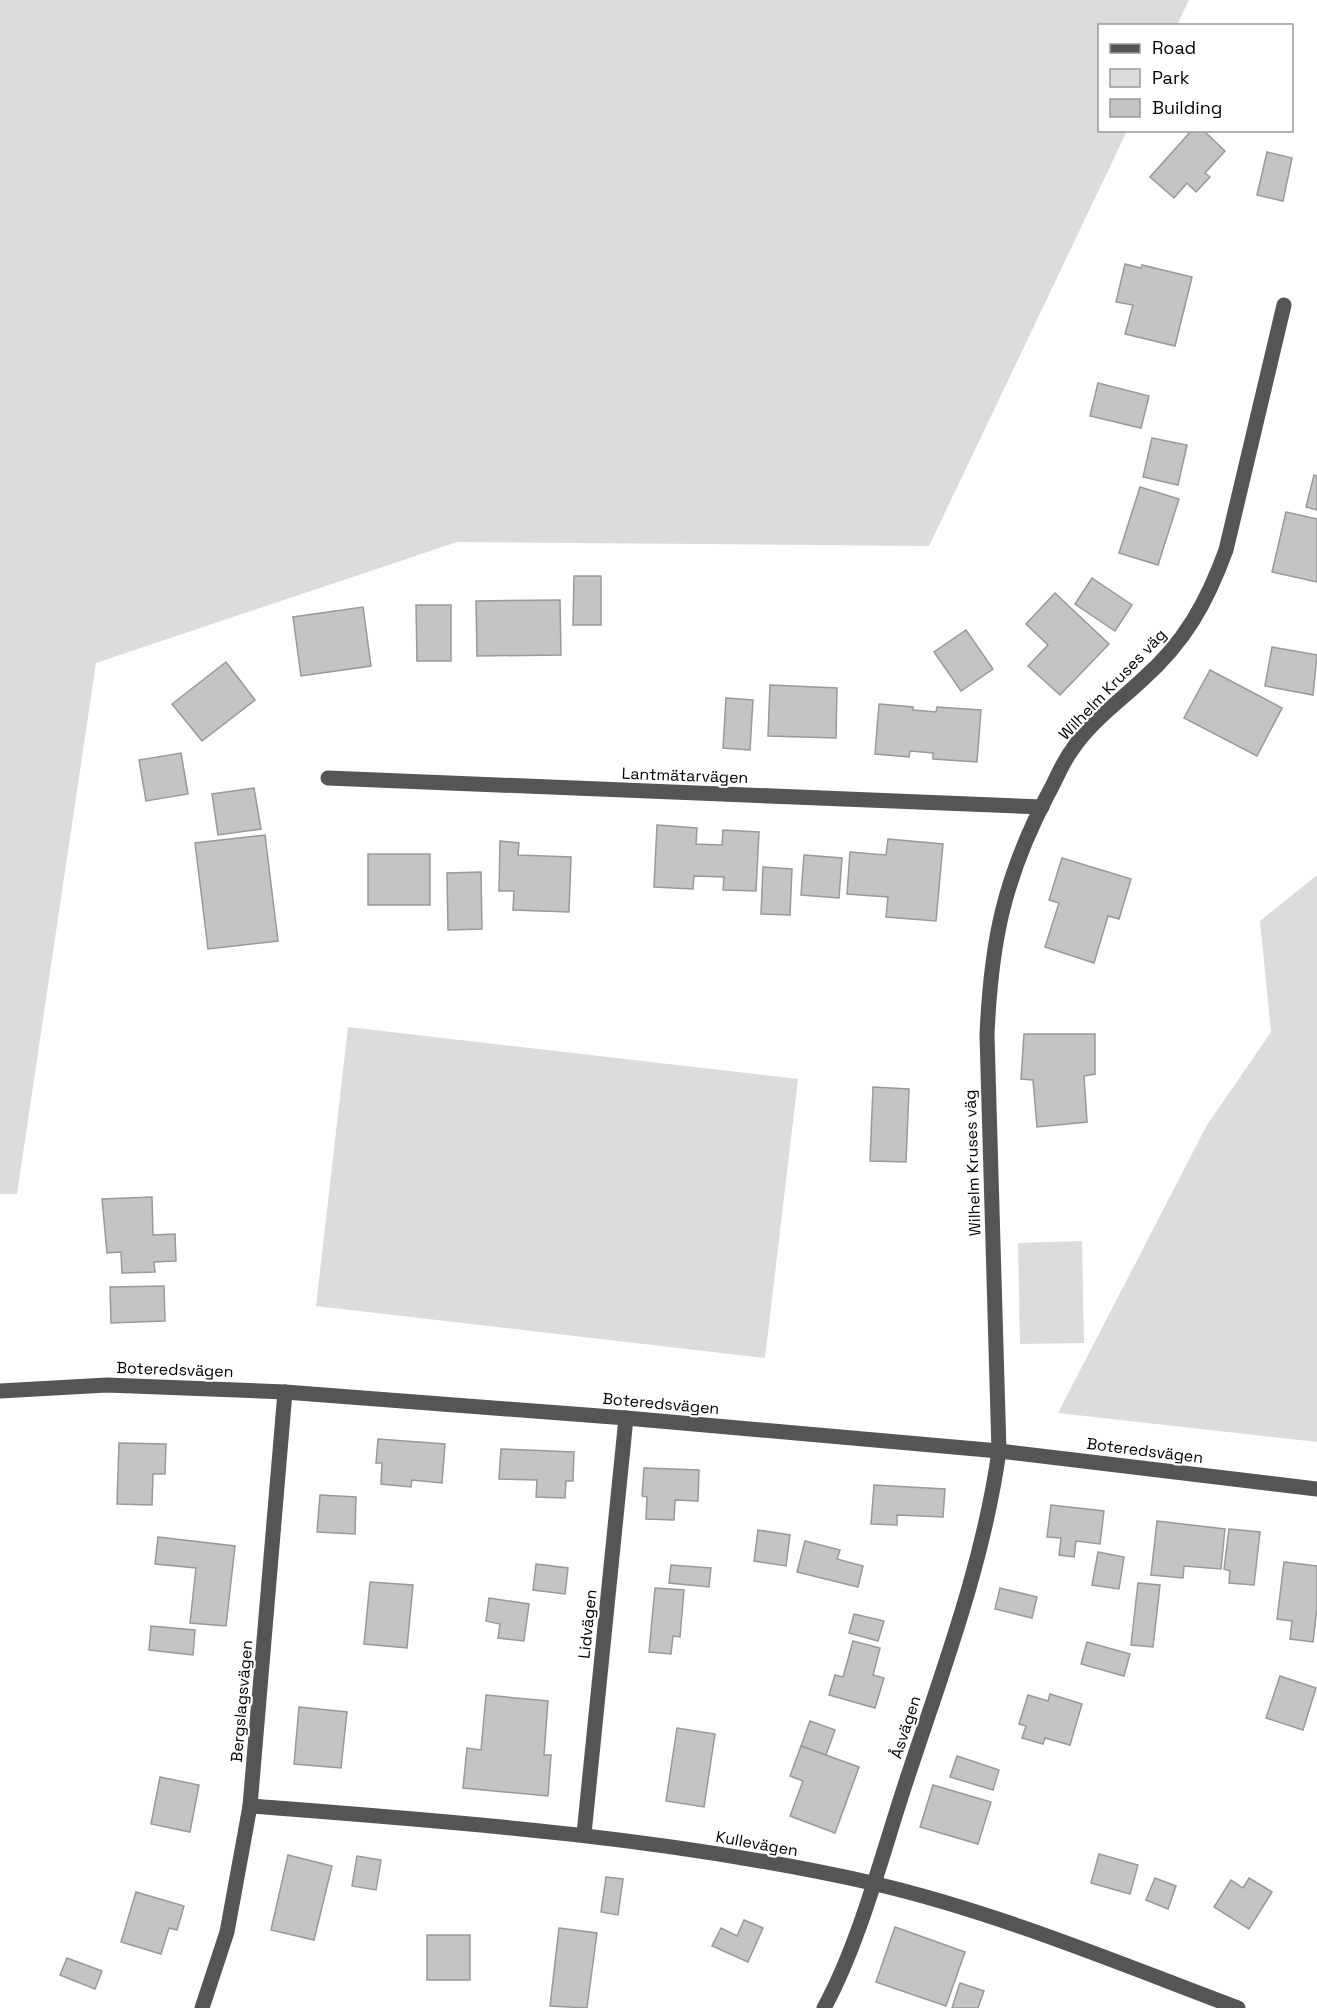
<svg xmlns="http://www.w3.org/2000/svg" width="1317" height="2008" font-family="'Space Grotesk',sans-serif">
  <rect width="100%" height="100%" fill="#fff"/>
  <g fill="#dcdcdc">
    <path d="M0 0H1189L1177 25 1100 26V130L1127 131 929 546 457 542 96 663 17 1194H0Z"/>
    <path d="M1317 875V1442L1058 1413 1207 1125 1271 1032 1260 921Z"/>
    <path d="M348 1027 798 1079 765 1358 316 1306Z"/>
    <path d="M1082 1241 1084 1343 1020 1344 1018 1243Z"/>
  </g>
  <g fill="#c4c4c4" stroke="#999" stroke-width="1.5">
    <path d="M1192 130H1203L1225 151 1205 173 1210 177 1196 192 1187 183 1174 198 1150 177Z"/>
    <path d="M1267 152 1292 158 1283 201 1257 195Z"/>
    <path d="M1125 264 1141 268 1142 265 1192 277 1175 346 1125 334 1133 305 1116 302Z"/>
    <path d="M1098 383 1149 396 1141 428 1090 416Z"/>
    <path d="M1152 438 1187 445 1178 485 1143 477Z"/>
    <path d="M1314 475 1317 476V510L1306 507Z"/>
    <path d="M1140 487 1179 499 1158 565 1119 553Z"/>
    <path d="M1286 512 1317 519V582L1272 572Z"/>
    <path d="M574 576H601V625H573Z"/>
    <path d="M1092 578 1132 605 1115 631 1075 604Z"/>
    <path d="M1055 593 1109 644 1060 695 1028 666 1048 645 1026 624Z"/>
    <path d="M560 600 561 655 477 656 476 601Z"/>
    <path d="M416 605H451V661H417Z"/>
    <path d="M363 607 371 666 301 676 293 617Z"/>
    <path d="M966 630 993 669 961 691 934 652Z"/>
    <path d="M1272 647 1317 655 1313 695 1265 686Z"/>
    <path d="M226 662 255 700 202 741 172 704Z"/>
    <path d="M1210 670 1282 708 1257 756 1184 718Z"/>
    <path d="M770 685 837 688 836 738 768 736Z"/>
    <path d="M726 698 753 700 750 750 723 748Z"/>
    <path d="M879 704 913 707V710L936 712 937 707 981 710 977 762 933 759V753L910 751 909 757 875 754Z"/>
    <path d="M181 753 188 794 146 801 139 760Z"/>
    <path d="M254 788 261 829 218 835 212 794Z"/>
    <path d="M657 825 697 828 696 844 722 845 723 830 759 832 756 891 723 890 724 877 694 876 693 889 654 887Z"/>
    <path d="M265 835 278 941 208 949 195 843Z"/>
    <path d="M888 839 943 844 936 921 886 917 888 897 847 894 850 852 886 855Z"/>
    <path d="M500 841 519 843 518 855 571 857 569 912 513 910 514 891H499Z"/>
    <rect x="368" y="854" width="62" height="51"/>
    <path d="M804 855 842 858 839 898 801 895Z"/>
    <path d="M1062 858 1131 879 1119 919 1108 916 1094 963 1045 947 1059 903 1049 900Z"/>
    <path d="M763 867 792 869 790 915 761 914Z"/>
    <path d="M481 872 482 929 448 930 447 873Z"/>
    <path d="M1024 1034H1095V1074L1084 1076 1087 1122 1037 1127 1033 1080 1021 1079Z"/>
    <path d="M873 1087 909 1089 906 1162 870 1161Z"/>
    <path d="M152 1197 153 1235 175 1234 176 1261 154 1262 155 1272 122 1273 121 1252 107 1253 102 1199Z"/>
    <path d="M164 1286 165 1321 111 1323 110 1287Z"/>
    <path d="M378 1439 445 1444 442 1483 412 1480 411 1487 381 1484 382 1463H376Z"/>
    <path d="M119 1443 166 1444 165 1474H153L152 1505 117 1504Z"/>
    <path d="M501 1449 574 1452 573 1481H566L565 1498 536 1497 537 1480 499 1479Z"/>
    <path d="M644 1468 699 1470 698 1501 675 1500 674 1520 646 1519 647 1497 642 1496Z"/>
    <path d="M874 1485 945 1489 943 1517 897 1515V1525L871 1524Z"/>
    <path d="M320 1495 356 1497 355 1534 317 1532Z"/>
    <path d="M1051 1505 1104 1511 1100 1544 1076 1541 1074 1557 1059 1555 1061 1538 1047 1537Z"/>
    <path d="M1157 1521 1225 1529 1221 1569 1184 1566 1183 1578 1151 1575Z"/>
    <path d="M1229 1529 1260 1532 1254 1585 1229 1583 1230 1571 1224 1569Z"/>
    <path d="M758 1530 790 1535 786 1566 754 1561Z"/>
    <path d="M158 1537 235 1546 226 1626 190 1623 196 1568 155 1564Z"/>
    <path d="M805 1541 840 1550 837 1559 863 1566 858 1587 797 1572Z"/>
    <path d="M1098 1552 1124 1557 1119 1589 1092 1585Z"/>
    <path d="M1284 1562 1317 1566V1608L1313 1642 1290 1639 1292 1621 1277 1619Z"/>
    <path d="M536 1564 568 1568 565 1594 533 1590Z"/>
    <path d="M671 1565 711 1568 709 1587 669 1583Z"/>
    <path d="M370 1582 413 1585 407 1648 364 1644Z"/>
    <path d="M1138 1583 1160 1585 1153 1647 1131 1645Z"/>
    <path d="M655 1588 684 1590 680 1637 673 1636 671 1654 649 1652Z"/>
    <path d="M1000 1588 1037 1597 1032 1618 995 1609Z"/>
    <path d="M489 1598 529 1604 524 1641 498 1638 500 1624 486 1621Z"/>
    <path d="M854 1614 884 1621 878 1641 849 1633Z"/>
    <path d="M151 1626 195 1630 193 1655 149 1650Z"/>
    <path d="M853 1641 880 1648 873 1675 884 1678 875 1708 829 1695 835 1675 843 1677Z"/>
    <path d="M1087 1642 1130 1654 1124 1676 1081 1664Z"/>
    <path d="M1280 1676 1316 1688 1303 1730 1266 1718Z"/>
    <path d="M1050 1694 1082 1704 1070 1745 1045 1738 1043 1744 1022 1738 1026 1726 1019 1724 1028 1695 1048 1701Z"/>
    <path d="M486 1695 548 1701 544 1755H551L548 1796 463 1788 467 1748 481 1750Z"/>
    <path d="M299 1707 347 1712 341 1768 294 1764Z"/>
    <path d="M810 1721 835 1730 826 1755 801 1746Z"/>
    <path d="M677 1728 715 1734 704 1807 666 1801Z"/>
    <path d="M801 1746 859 1767 835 1833 790 1816 803 1781 790 1776Z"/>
    <path d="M957 1756 999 1770 993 1790 950 1777Z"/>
    <path d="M160 1777 199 1785 190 1832 151 1824Z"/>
    <path d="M933 1785 991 1802 978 1844 920 1827Z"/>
    <path d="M1099 1854 1138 1865 1130 1894 1091 1883Z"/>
    <path d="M288 1855 332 1866 314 1940 271 1930Z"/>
    <path d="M357 1856 381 1860 376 1890 352 1886Z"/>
    <path d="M606 1877 623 1879 618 1915 601 1912Z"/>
    <path d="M1155 1878 1176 1886 1168 1909 1146 1900Z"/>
    <path d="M1249 1878 1272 1892 1249 1929 1214 1907 1231 1880 1243 1888Z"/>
    <path d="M136 1892 184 1906 177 1930 169 1928 161 1954 121 1942Z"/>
    <path d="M744 1920 763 1928 748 1962 712 1946 721 1928 737 1936Z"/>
    <path d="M895 1927 965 1952 946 2006 876 1982Z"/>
    <path d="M559 1928 597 1933 587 2008 550 2006Z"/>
    <rect x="427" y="1935" width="43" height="45"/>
    <path d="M67 1958 102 1971 95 1989 60 1975Z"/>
    <path d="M960 1983 984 1991 978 2008H952Z"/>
  </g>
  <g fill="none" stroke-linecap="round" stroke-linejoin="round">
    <g stroke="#555" stroke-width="15">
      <path d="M328 778 1042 807"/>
      <path d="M0 1391 107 1385 285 1392 626 1418 999 1451 1317 1489"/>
      <path d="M250 1806C458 1822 667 1837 872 1883 997 1912 1118 1963 1238 2008"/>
      <path d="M584 1834 626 1418"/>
      <path d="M202 2008 227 1932 250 1806 285 1392"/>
      <path d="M824 2008C859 1944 882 1855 905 1785 941 1675 983 1566 999 1451L987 1035C991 941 1004 878 1048 794 1056 780 1062 763 1072 750 1089 723 1120 701 1143 679 1185 642 1207 602 1226 550L1284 305"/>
    </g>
  </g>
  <g text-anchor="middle" stroke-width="4.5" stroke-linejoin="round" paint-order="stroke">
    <g font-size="16" fill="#000" stroke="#fff">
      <text transform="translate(1112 684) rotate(-46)" y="6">Wilhelm Kruses väg</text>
      <text transform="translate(685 775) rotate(2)" y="6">Lantmätarvägen</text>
      <text transform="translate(972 1163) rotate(-92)" y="6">Wilhelm Kruses väg</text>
      <text transform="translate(175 1369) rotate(2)" y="6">Boteredsvägen</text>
      <text transform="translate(661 1403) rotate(5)" y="6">Boteredsvägen</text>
      <text transform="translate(1145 1450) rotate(7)" y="6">Boteredsvägen</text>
      <text transform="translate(587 1624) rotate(-84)" y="6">Lidvägen</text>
      <text transform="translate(241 1701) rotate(-85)" y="6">Bergslagsvägen</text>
      <text transform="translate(905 1727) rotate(-72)" y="6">Åsvägen</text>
      <text transform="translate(757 1843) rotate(10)" y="6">Kullevägen</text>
    </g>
  </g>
  <rect x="1098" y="24" width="195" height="108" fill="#ffffff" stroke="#999999" stroke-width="1.5"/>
  <rect x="1110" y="44" width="30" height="9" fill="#555555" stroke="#999999" stroke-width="1.5"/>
  <text x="1152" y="54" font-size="18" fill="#000000">Road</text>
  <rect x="1110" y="69" width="30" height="18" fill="#dcdcdc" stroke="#999999" stroke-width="1.5"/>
  <text x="1152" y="84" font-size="18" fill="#000000">Park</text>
  <rect x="1110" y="99" width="30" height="18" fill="#c4c4c4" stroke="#999999" stroke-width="1.5"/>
  <text x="1152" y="114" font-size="18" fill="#000000">Building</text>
</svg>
